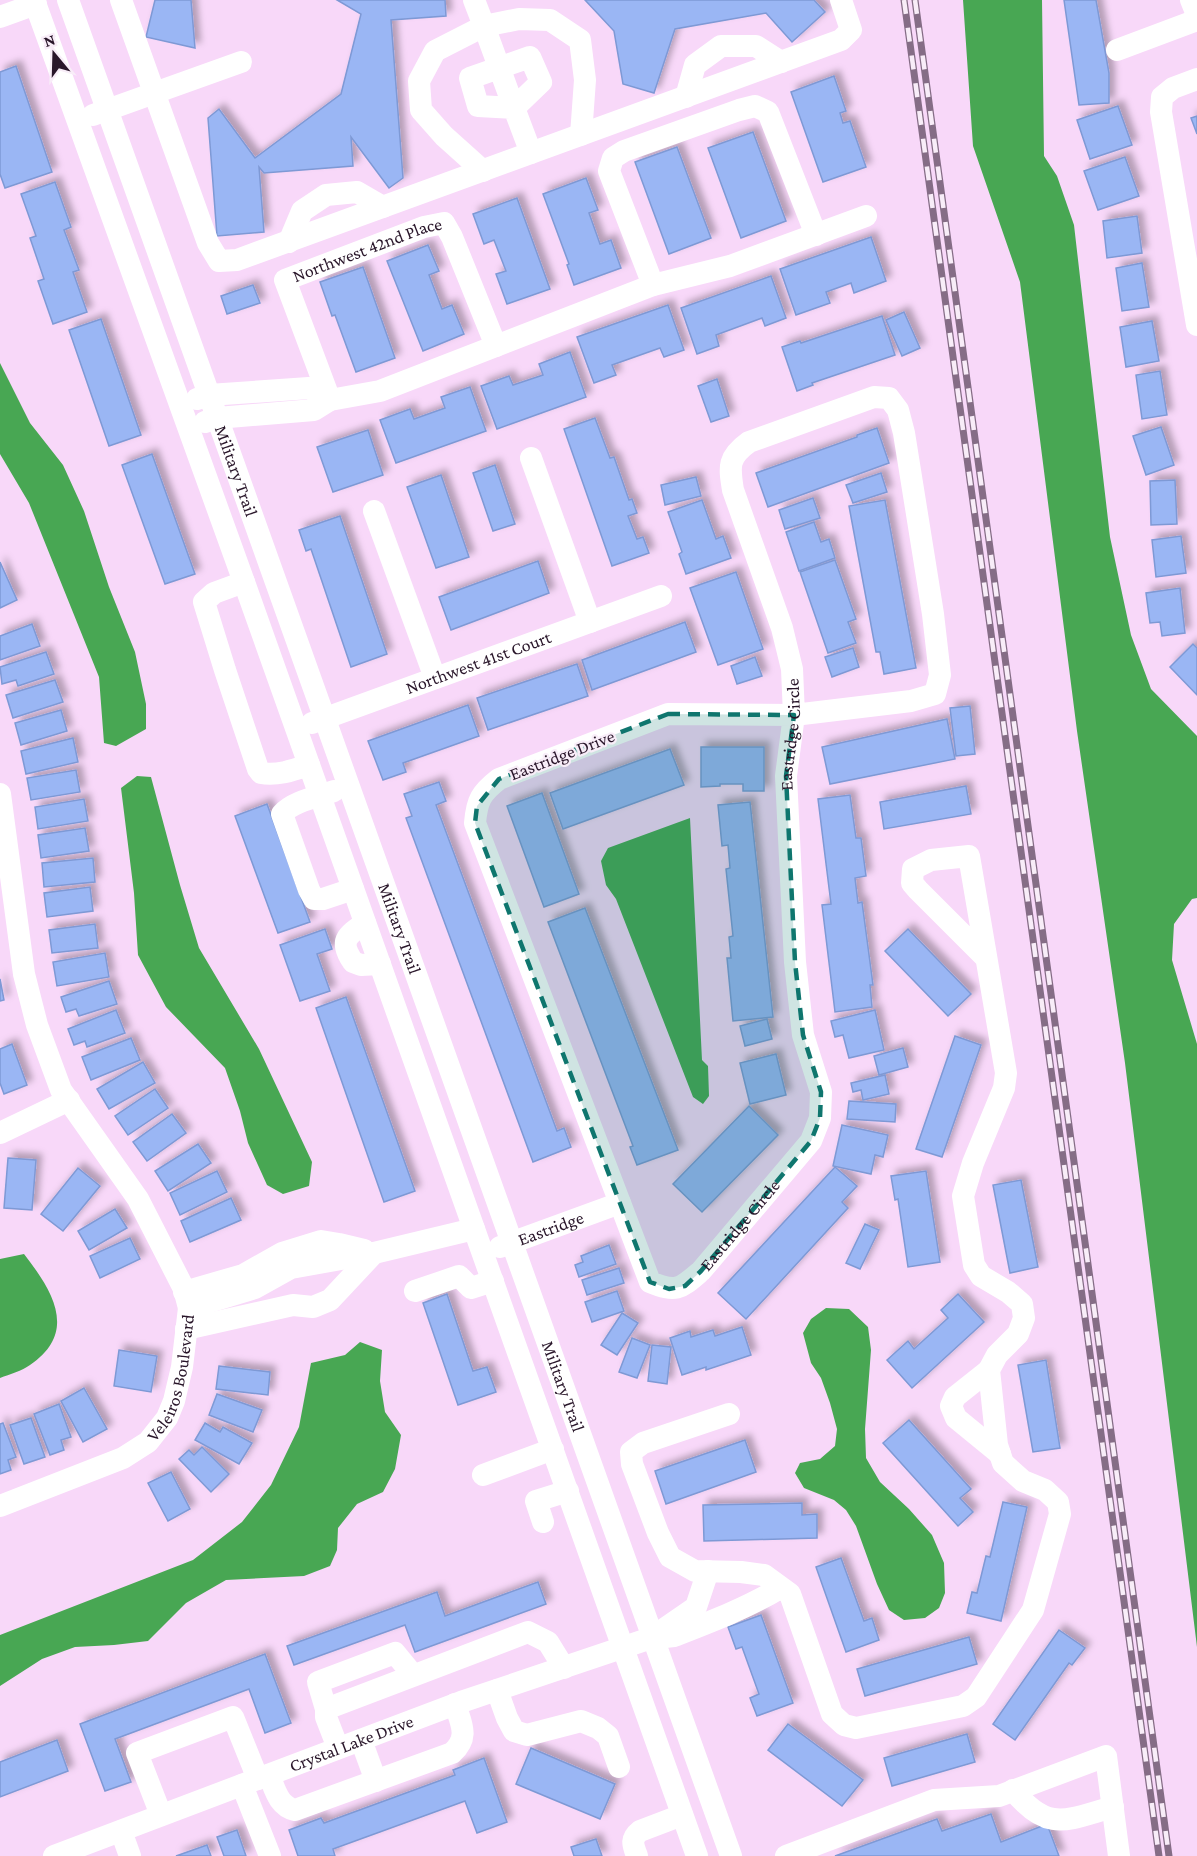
<svg xmlns="http://www.w3.org/2000/svg" width="1197" height="1856" font-family="'Crimson Pro',serif">
  <defs>
    <filter id="shadow"><feDropShadow dx="5.5" dy="-5.5" stdDeviation="3" flood-color="#0004"/></filter>
  </defs>
  <rect width="100%" height="100%" fill="#f8d8f9"/>
  <g fill="#48a753">
    <path d="M963 0H1042L1044 156 1057 176 1074 225 1110 537 1131 635 1151 689 1197 736V898L1192 899 1174 924 1172 960 1197 1044V1647L1125 1063 1077 731 1020 282 973 146Z"/>
    <path d="M0 363 30 423 63 465 84 511 109 587 135 652 146 704V729L116 746 104 743 99 677 29 503 0 454Z"/>
    <path d="M137 776 151 777 180 885 199 948 259 1049 312 1162 309 1186 283 1194 267 1185 248 1143 240 1111 225 1068 166 1007 138 955 134 893 121 788Z"/>
    <path d="M690 818 702 1060 708 1066 709 1096 703 1104 693 1097 616 899 606 885 601 861 608 848Z"/>
    <path d="M24 1254C52 1290 79 1332 30 1365 22 1371 10 1374 0 1378V1259Z"/>
    <path d="M826 1308 849 1309 868 1327 871 1350 865 1429 866 1458 880 1482 909 1509 932 1535 944 1563 945 1593 939 1608 925 1618 904 1620 889 1610 877 1584 856 1526 846 1510 834 1500 804 1488 795 1473 800 1463 820 1459 835 1446 837 1429 830 1403 821 1378 811 1363 803 1333 811 1319Z"/>
    <path d="M360 1342 382 1350 380 1381 385 1412 401 1435 395 1469 383 1492 357 1504 338 1528 337 1550 330 1566 304 1576 226 1580 186 1603 148 1641 114 1645 75 1647 42 1659 0 1686V1635L193 1560 242 1522 271 1485 299 1427 311 1363 345 1355Z"/>
  </g>
  <g fill="#9ab6f4" stroke="#7e99d5" stroke-width="1.5" filter="url(#shadow)">
    <path d="M155 0H191L195 48 146 37Z"/>
    <path d="M337 0H445L446 16 391 20 403 178 389 188 351 137 353 166 264 173 259 167 264 232 217 236 208 118 219 109 255 158 341 94 361 14Z"/>
    <path d="M585 0H814L825 12 792 42 766 13 675 29 654 93 623 84 614 31Z"/>
    <path d="M1064 0H1096L1109 73V103L1079 105Z"/>
    <path d="M16 66 52 172 5 188 0 174V72Z"/>
    <path d="M834 76 846 111 840 113 843 123 850 121 866 167 823 182 791 92Z"/>
    <path d="M1118 106 1132 145 1090 159 1077 120Z"/>
    <path d="M1197 116V134L1191 118Z"/>
    <path d="M753 132 786 221 741 238 708 148Z"/>
    <path d="M677 147 711 238 669 254 635 162Z"/>
    <path d="M1125 157 1139 196 1098 210 1084 171Z"/>
    <path d="M586 178 598 210 589 213 600 244 611 240 621 268 574 285 567 265 569 264 543 194Z"/>
    <path d="M55 182 71 227 64 230 79 270 73 272 87 312 53 324 38 281 44 279 30 238 36 236 21 194Z"/>
    <path d="M517 198 550 289 507 304 496 274 506 271 494 240 484 244 473 214Z"/>
    <path d="M1137 216 1142 253 1107 258 1103 221Z"/>
    <path d="M871 237 886 281 854 293 851 283 826 292 830 303 796 315 780 269Z"/>
    <path d="M428 245 439 271 429 275 442 309 452 305 464 334 423 351 387 261Z"/>
    <path d="M1142 263 1149 307 1122 311 1116 268Z"/>
    <path d="M363 267 395 358 356 372 335 315 332 316 320 282Z"/>
    <path d="M771 276 786 318 765 326 762 318 716 335 719 346 697 354 681 308Z"/>
    <path d="M253 285 260 303 227 314 221 296Z"/>
    <path d="M668 305 684 350 664 357 660 348 612 365 616 375 594 383 577 337Z"/>
    <path d="M904 312 920 348 902 356 886 320Z"/>
    <path d="M882 316 895 355 812 383 813 385 797 391 782 347 800 341 801 343Z"/>
    <path d="M101 319 141 435 109 446 69 330Z"/>
    <path d="M1152 321 1159 361 1126 367 1120 327Z"/>
    <path d="M570 352 586 397 497 429 481 386 509 376 513 385 543 375 539 364Z"/>
    <path d="M1160 371 1167 415 1142 419 1136 375Z"/>
    <path d="M717 379 729 416 711 422 698 386Z"/>
    <path d="M470 387 486 431 396 463 380 420 410 409 414 419 445 408 441 397Z"/>
    <path d="M595 418 610 458 614 457 629 500 632 499 637 513 628 516 637 539 643 537 649 553 612 566 564 429Z"/>
    <path d="M1161 427 1174 465 1146 475 1133 436Z"/>
    <path d="M877 428 889 463 768 507 756 473 857 437V435Z"/>
    <path d="M368 430 383 475 333 492 317 447Z"/>
    <path d="M152 454 195 574 165 584 122 465Z"/>
    <path d="M495 465 515 524 493 531 473 473Z"/>
    <path d="M881 473 887 492 853 503 846 485Z"/>
    <path d="M441 475 469 557 436 568 407 487Z"/>
    <path d="M696 477 701 496 665 505 661 485Z"/>
    <path d="M1175 480 1177 524 1151 525 1150 481Z"/>
    <path d="M813 498 820 518 785 529 779 510Z"/>
    <path d="M702 500 716 539 723 536 731 558 686 574 679 554 682 552 668 512Z"/>
    <path d="M885 500 916 668 884 674 880 652H876L849 506Z"/>
    <path d="M340 516 387 654 351 667 311 549 306 551 299 530Z"/>
    <path d="M814 522 821 542 829 539 835 558 799 571 786 532Z"/>
    <path d="M1181 536 1186 573 1156 577 1152 540Z"/>
    <path d="M835 560 856 619 848 622 856 643 828 653 800 572Z"/>
    <path d="M538 561 549 593 451 630 439 597Z"/>
    <path d="M0 562 17 600 0 608Z"/>
    <path d="M736 572 763 649 718 665 690 588Z"/>
    <path d="M1180 588 1185 633 1162 636 1160 622 1150 623 1146 593Z"/>
    <path d="M685 622 696 652 592 690 582 660Z"/>
    <path d="M32 624 40 646 0 660V636Z"/>
    <path d="M1193 644 1197 648V695L1170 667Z"/>
    <path d="M853 648 859 667 832 677 825 657Z"/>
    <path d="M46 652 54 674 18 686 16 680 2 684 0 667Z"/>
    <path d="M755 657 762 676 737 684 731 666Z"/>
    <path d="M577 664 588 696 488 730 477 698Z"/>
    <path d="M55 680 63 702 13 718 6 695Z"/>
    <path d="M468 705 479 736 403 763 406 772 383 780 368 741Z"/>
    <path d="M970 706 975 754 956 756 950 708Z"/>
    <path d="M61 710 67 731 21 745 15 723Z"/>
    <path d="M947 719 955 759 830 784 822 747Z"/>
    <path d="M73 738 78 762 26 774 21 751Z"/>
    <path d="M701 747H764V791H743V784H720V786L701 787Z"/>
    <path d="M670 749 684 785 563 829 550 793Z"/>
    <path d="M76 770 80 792 31 800 27 778Z"/>
    <path d="M439 782 446 801 436 805 557 1131 564 1128 571 1147 533 1162 406 818 412 816 404 794Z"/>
    <path d="M966 786 971 814 884 829 880 802Z"/>
    <path d="M542 793 579 894 544 907 507 806Z"/>
    <path d="M850 795 856 838H861L866 876 855 878 858 903 862 902 873 985H870L872 1007 835 1012 822 905 831 904 818 799Z"/>
    <path d="M84 799 88 821 38 829 35 807Z"/>
    <path d="M750 802 773 1017 733 1021 727 958H731L729 937 733 936 726 869 730 868 728 845 722 846 718 805Z"/>
    <path d="M267 804 310 922 278 933 235 816Z"/>
    <path d="M85 828 89 851 41 858 38 835Z"/>
    <path d="M93 858 95 882 44 887 42 863Z"/>
    <path d="M90 887 93 911 47 917 44 893Z"/>
    <path d="M585 908 678 1150 637 1165 630 1147 633 1146 548 922Z"/>
    <path d="M95 924 98 948 52 953 49 930Z"/>
    <path d="M325 929 332 949 317 954 330 991 300 1001 280 945Z"/>
    <path d="M908 929 971 994 948 1016 885 951Z"/>
    <path d="M105 953 109 977 57 986 53 962Z"/>
    <path d="M0 979 4 1000 0 1001Z"/>
    <path d="M109 981 117 1004 79 1016 76 1009 66 1012 61 997Z"/>
    <path d="M346 997 415 1191 384 1202 316 1008Z"/>
    <path d="M116 1010 125 1033 87 1047 85 1041 74 1045 68 1029Z"/>
    <path d="M875 1010 884 1050 849 1058 843 1035 835 1037 831 1021Z"/>
    <path d="M767 1019 772 1039 745 1046 740 1026Z"/>
    <path d="M955 1036 981 1045 942 1157 916 1149Z"/>
    <path d="M131 1038 140 1060 91 1080 82 1057Z"/>
    <path d="M12 1044 27 1085 4 1094 0 1083V1049Z"/>
    <path d="M903 1048 908 1067 879 1075 874 1056Z"/>
    <path d="M776 1054 786 1095 750 1104 740 1063Z"/>
    <path d="M143 1062 155 1083 109 1109 97 1089Z"/>
    <path d="M885 1075 889 1094 863 1100 861 1090 853 1092 851 1083Z"/>
    <path d="M155 1089 168 1108 128 1135 115 1116Z"/>
    <path d="M849 1101 896 1104 895 1122 847 1119Z"/>
    <path d="M749 1106 778 1135 702 1212 673 1184Z"/>
    <path d="M172 1114 186 1133 147 1161 133 1142Z"/>
    <path d="M842 1125 888 1135 883 1157 875 1155 871 1174 833 1166Z"/>
    <path d="M198 1144 211 1163 168 1191 155 1171Z"/>
    <path d="M8 1158 36 1160 32 1210 4 1208Z"/>
    <path d="M835 1167 857 1186 842 1202 848 1208 746 1319 718 1293Z"/>
    <path d="M78 1168 100 1186 63 1231 41 1214Z"/>
    <path d="M217 1171 227 1192 180 1215 170 1193Z"/>
    <path d="M926 1171 940 1262 908 1267 898 1199 895 1200 891 1176Z"/>
    <path d="M1021 1180 1038 1267 1010 1273 993 1185Z"/>
    <path d="M231 1198 241 1220 190 1242 181 1221Z"/>
    <path d="M115 1209 127 1228 89 1250 78 1231Z"/>
    <path d="M865 1224 879 1230 860 1269 846 1263Z"/>
    <path d="M130 1238 140 1259 100 1278 90 1256Z"/>
    <path d="M609 1245 616 1264 579 1277 575 1265 583 1262 581 1256Z"/>
    <path d="M619 1268 624 1283 587 1295 582 1280Z"/>
    <path d="M617 1291 624 1311 592 1322 585 1302Z"/>
    <path d="M447 1294 473 1371 487 1367 496 1392 458 1405 423 1303Z"/>
    <path d="M958 1294 984 1322 912 1388 887 1360 908 1341 914 1349 948 1318 941 1310Z"/>
    <path d="M622 1313 638 1323 617 1355 601 1345Z"/>
    <path d="M742 1327 751 1355 706 1370V1367L682 1375 670 1338 690 1331 691 1337 713 1330 715 1336Z"/>
    <path d="M632 1338 650 1345 637 1378 619 1372Z"/>
    <path d="M652 1345 671 1347 667 1384 648 1381Z"/>
    <path d="M119 1350 157 1356 151 1392 114 1386Z"/>
    <path d="M1046 1360 1060 1448 1033 1452 1018 1365Z"/>
    <path d="M219 1366 270 1372 268 1395 216 1389Z"/>
    <path d="M84 1388 107 1429 83 1442 61 1401Z"/>
    <path d="M217 1394 262 1410 253 1432 209 1415Z"/>
    <path d="M59 1404 71 1437 61 1440 64 1450 50 1455 34 1414Z"/>
    <path d="M31 1418 45 1457 24 1464 10 1425Z"/>
    <path d="M909 1420 971 1489 960 1498 973 1512 958 1526 883 1443Z"/>
    <path d="M3 1423 16 1457 8 1460 11 1470 0 1474V1424Z"/>
    <path d="M205 1423 220 1432 223 1427 252 1443 239 1464 195 1440Z"/>
    <path d="M745 1440 756 1472 666 1504 655 1471Z"/>
    <path d="M202 1447 229 1474 211 1492 179 1459 189 1450 194 1455Z"/>
    <path d="M171 1472 190 1509 168 1521 148 1483Z"/>
    <path d="M1003 1502 1027 1507 1001 1621 967 1613 972 1592 977 1593 986 1556 990 1557Z"/>
    <path d="M802 1503V1515L817 1514V1538L704 1541 703 1505Z"/>
    <path d="M841 1558 864 1621 872 1618 879 1640 846 1652 816 1567Z"/>
    <path d="M538 1582 546 1604 415 1652 405 1625 294 1665 287 1646 437 1592 445 1616Z"/>
    <path d="M761 1615 793 1703 757 1716 750 1698 759 1694 742 1647 736 1649 728 1627Z"/>
    <path d="M1059 1630 1085 1648 1072 1665 1069 1663 1015 1740 993 1724Z"/>
    <path d="M969 1637 977 1664 865 1696 857 1669Z"/>
    <path d="M265 1654 291 1723 265 1733 249 1689 115 1739 131 1782 105 1791 80 1724Z"/>
    <path d="M788 1724 863 1780 842 1806 768 1750Z"/>
    <path d="M967 1734 975 1762 892 1786 884 1758Z"/>
    <path d="M57 1740 68 1771 0 1797V1762Z"/>
    <path d="M531 1748 615 1784 600 1819 516 1784Z"/>
    <path d="M484 1758 507 1822 477 1833 465 1801 333 1849 335 1856H298L289 1830 321 1818 324 1823 455 1775 453 1770Z"/>
    <path d="M991 1814 1001 1842 1047 1824 1059 1856H835L937 1819 942 1831Z"/>
    <path d="M237 1830 246 1856H224L217 1837Z"/>
    <path d="M596 1839 602 1856H574L571 1847Z"/>
    <path d="M207 1845 211 1856H176Z"/>
  </g>
  <g fill="none" stroke-linecap="round" stroke-linejoin="round">
    <g stroke="#fff" stroke-width="22">
      <path d="M34 0 244 582 697 1856"/>
      <path id="s1" d="M68 0 731 1856"/>
      <path d="M121 0 208 243 219 261 237 260 841 40 851 30 841 0"/>
      <path d="M474 0 484 26 435 51 419 81 421 110 444 136 483 171"/>
      <path d="M1191 0 1197 15"/>
      <path d="M0 17 36 4"/>
      <path d="M1117 50 1197 20"/>
      <path d="M1197 79 1173 88 1162 97 1161 112 1197 325"/>
      <path d="M686 97 695 65 721 46H756L781 62"/>
      <path d="M93 115 241 62"/>
      <path d="M531 153 514 108 478 106 470 78 530 57 541 82 514 108 484 26 519 19 550 20 580 40 585 80 581 135"/>
      <path d="M289 242 302 211 326 195 357 192 383 207"/>
      <path d="M653 285 609 171 613 158 624 151 739 110 755 106 768 112 816 235"/>
      <path d="M197 399 209 395 309 388 330 400"/>
      <path id="s2" d="M330 400 285 280 424 227 444 223 452 237 496 346"/>
      <path d="M205 422 217 418 314 410 330 400 380 391 653 285 730 266 866 216"/>
      <path d="M531 458 590 622"/>
      <path d="M374 511 435 678"/>
      <path d="M244 582 214 593 204 602 225 670 258 769 261 773C277 776 294 770 309 765"/>
      <path id="s3" d="M312 723 661 596"/>
      <path d="M334 791C318 797 293 801 282 814L309 890 314 899H323L353 889"/>
      <path d="M0 794 24 974 37 1025 61 1090 138 1199 184 1289 189 1308"/>
      <path d="M365 923C346 936 339 941 353 962L361 965 380 964"/>
      <path d="M0 1133 69 1100"/>
      <path id="s4" d="M620 1203 650 1282C677 1293 680 1289 701 1271L811 1141 820 1118 821 1092 803 1035 795 962 786 776 794 715 792 669 782 628 733 490C729 466 728 457 749 442L874 397 889 398 898 410 904 433 933 614 940 675 935 694 911 701 794 715 668 714 499 779C481 793 477 800 475 823L620 1203"/>
      <path id="s5" d="M500 1247 620 1203"/>
      <path d="M415 1291 459 1276 471 1288 493 1281"/>
      <path d="M184 1292 243 1275 282 1253 321 1241 339 1244 364 1250"/>
      <path d="M186 1329 293 1305 313 1307 330 1300 374 1253"/>
      <path d="M989 1370 955 1397 951 1406 956 1418 1000 1454"/>
      <path d="M729 1414 643 1443 631 1452 632 1464 658 1533 670 1557 695 1571 741 1572 764 1575 790 1594 832 1714 844 1725 856 1728 963 1706 976 1697 1033 1610 1060 1514 1058 1502 1045 1490 1023 1481 1003 1463 997 1445 989 1370 997 1355 1018 1334 1024 1318 1022 1304 1008 1292 981 1276 974 1265 963 1196 973 1163 1004 1088 1006 1073 969 856 931 860 913 869 912 883 918 890 986 958"/>
      <path d="M483 1475 553 1449"/>
      <path id="s6" d="M0 1506 123 1458 148 1442 167 1418 174 1401 182 1367 189 1308 255 1288 291 1268 374 1253 474 1229"/>
      <path d="M543 1522 536 1501 568 1491"/>
      <path d="M665 1637 674 1636C710 1622 747 1608 780 1588"/>
      <path d="M497 1690 507 1718 514 1731 527 1735 581 1721 598 1728 608 1736 619 1767"/>
      <path d="M326 1709 318 1682 395 1653 413 1675"/>
      <path d="M361 1740 376 1781"/>
      <path d="M338 1748 326 1717V1709L528 1632 548 1642 564 1668"/>
      <path d="M269 1775C275 1789 278 1806 295 1810L452 1753C470 1737 461 1724 455 1704"/>
      <path d="M242 1785 270 1856"/>
      <path d="M1013 1790C1048 1833 1066 1820 1113 1807"/>
      <path d="M161 1815 137 1753 233 1717 258 1779"/>
      <path d="M121 1831 130 1856"/>
      <path id="s7" d="M54 1856 461 1702 651 1638 696 1607 708 1571"/>
      <path d="M637 1856C633 1845 630 1839 640 1831L682 1815"/>
      <path d="M786 1856 934 1800 999 1796 1106 1756 1119 1856"/>
    </g>
    <defs>
      <g id="rail">
        <path d="M904 0 1159 1856"/>
        <path d="M915 0 1169 1856"/>
      </g>
    </defs>
    <use href="#rail" stroke="#856d86" stroke-width="7"/>
    <use href="#rail" stroke="#f8edf8" stroke-width="4.5" stroke-dasharray="14" stroke-linecap="butt"/>
  </g>
  <path fill="#0f766e" fill-opacity="0.2" stroke="#0f766e" stroke-width="4.5" stroke-dasharray="12 8" stroke-linejoin="round" d="M668 714 794 715 786 776 795 962 803 1035 821 1092 820 1118 811 1141 701 1271 685 1286 669 1289 650 1282 475 823 477 806 499 779Z"/>
  <g text-anchor="middle" stroke-width="4.5" stroke-linejoin="round" paint-order="stroke">
    <g font-size="18" fill="#29162a" stroke="#f8edf8">
      <text dy="6" stroke="none"><textPath href="#s2" startOffset="216">Northwest 42nd Place</textPath></text>
      <text dy="6" stroke="none"><textPath href="#s1" startOffset="500">Military Trail</textPath></text>
      <text dy="6" stroke="none"><textPath href="#s3" startOffset="177">Northwest 41st Court</textPath></text>
      <text dy="6" stroke="none"><textPath href="#s4" startOffset="724">Eastridge Circle</textPath></text>
      <text transform="translate(562 755) rotate(-21)" y="6">Eastridge Drive</text>
      <text dy="6" stroke="none"><textPath href="#s1" startOffset="986">Military Trail</textPath></text>
      <text dy="6" stroke="none"><textPath href="#s4" startOffset="202">Eastridge Circle</textPath></text>
      <text dy="6" stroke="none"><textPath href="#s5" startOffset="54">Eastridge</textPath></text>
      <text dy="6" stroke="none"><textPath href="#s6" startOffset="232">Veleiros Boulevard</textPath></text>
      <text dy="6" stroke="none"><textPath href="#s1" startOffset="1472">Military Trail</textPath></text>
      <text dy="6" stroke="none"><textPath href="#s7" startOffset="318">Crystal Lake Drive</textPath></text>
    </g>
  </g>
  <g transform="translate(54 54) rotate(341)" stroke="#f8edf8" stroke-width="4.5" paint-order="stroke">
  <path d="M0-4.5L10 22L0 15L-10 22Z" fill="#29162a"/>
  <text y="-9" font-size="16" font-weight="bold" text-anchor="middle" fill="#29162a">N</text>
  </g>
</svg>
